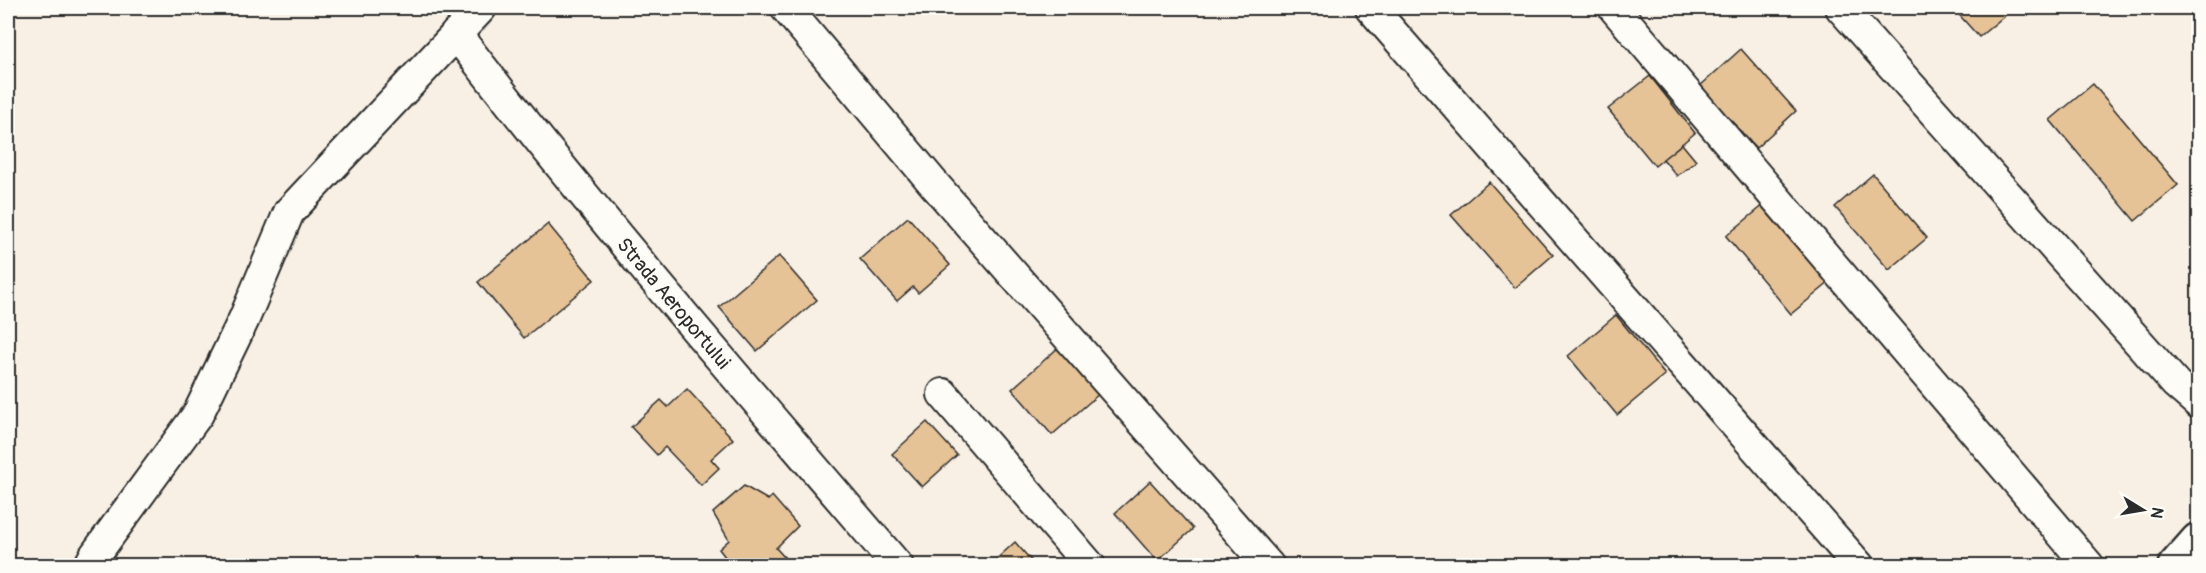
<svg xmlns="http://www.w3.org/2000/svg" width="2206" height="573" font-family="Pangolin,sans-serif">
  <rect width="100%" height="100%" fill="#f8f0e4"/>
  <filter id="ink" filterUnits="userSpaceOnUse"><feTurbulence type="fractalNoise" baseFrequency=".0167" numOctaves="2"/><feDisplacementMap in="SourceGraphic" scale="12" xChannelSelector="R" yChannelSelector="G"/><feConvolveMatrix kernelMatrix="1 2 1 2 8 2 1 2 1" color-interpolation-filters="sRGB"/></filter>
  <g filter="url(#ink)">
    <g fill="#e6c297" stroke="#2b2b2b" stroke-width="1.5">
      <path d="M1953 8H2014L1979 37Z"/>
      <path d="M1741 49 1796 111 1756 148 1700 86Z"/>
      <path d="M1650 76 1695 133 1655 166 1608 109Z"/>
      <path d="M2093 84 2178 185 2135 221 2050 120Z"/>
      <path d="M1682 144 1696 161 1677 176 1663 159Z"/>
      <path d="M1873 174 1927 238 1889 270 1835 207Z"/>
      <path d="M1489 182 1553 255 1515 288 1451 215Z"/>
      <path d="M1765 204 1830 282 1791 314 1726 236Z"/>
      <path d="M908 217 950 265 918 293 913 287 897 301 860 259Z"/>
      <path d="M548 224 594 280 524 338 478 282Z"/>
      <path d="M779 256 817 300 757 351 719 307Z"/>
      <path d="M1616 315 1665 375 1617 415 1568 356Z"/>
      <path d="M1060 346 1100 393 1052 435 1012 389Z"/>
      <path d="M687 389 733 439 711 459 719 468 701 485 665 447 657 455 631 427 661 400 668 407Z"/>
      <path d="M927 422 957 455 922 487 892 454Z"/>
      <path d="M1150 481 1193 529 1157 561 1115 513Z"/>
      <path d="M744 486 768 500 772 496 798 526 776 548 785 558 777 566H732L719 549 729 540 713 513Z"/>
      <path d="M1015 542 1036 566H989Z"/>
    </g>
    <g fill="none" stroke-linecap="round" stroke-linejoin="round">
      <defs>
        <g id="street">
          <path d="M786 8 934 184 1269 566"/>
          <path d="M1371 8 1859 566"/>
          <path d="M1614 8 2089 566"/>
          <path d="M1841 8 2176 384 2198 403"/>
          <path d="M456 34C597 217 748 391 898 566"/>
          <path d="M943 394 1090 566"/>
          <path d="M89 566 95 555 198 414 244 319 289 212 481 8"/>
        </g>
        <path id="secondary" d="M2175 566 2198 540"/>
      </defs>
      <use href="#street" stroke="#2b2b2b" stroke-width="34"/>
      <use href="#secondary" stroke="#2b2b2b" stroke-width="38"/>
      <use href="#street" stroke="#fdfcf7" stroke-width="30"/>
      <use href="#secondary" stroke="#fdfcf7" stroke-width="33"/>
    </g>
  </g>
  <g text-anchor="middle" stroke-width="5" stroke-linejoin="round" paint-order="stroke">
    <g font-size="20" fill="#2b2b2b" stroke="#fdfcf7">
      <text transform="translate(674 303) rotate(50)" y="7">Strada Aeroportului</text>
    </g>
  </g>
  <rect width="2206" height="573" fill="none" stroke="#fdfcf7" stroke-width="30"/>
  <rect x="15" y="15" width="2176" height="543" fill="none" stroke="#2b2b2b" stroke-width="2" filter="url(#ink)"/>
  <g transform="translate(2143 510) rotate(101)" stroke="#fdfcf7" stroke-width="4.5" paint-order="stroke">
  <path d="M0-4.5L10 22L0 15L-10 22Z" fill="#2b2b2b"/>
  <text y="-9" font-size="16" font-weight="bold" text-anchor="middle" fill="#2b2b2b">N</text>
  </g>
</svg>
